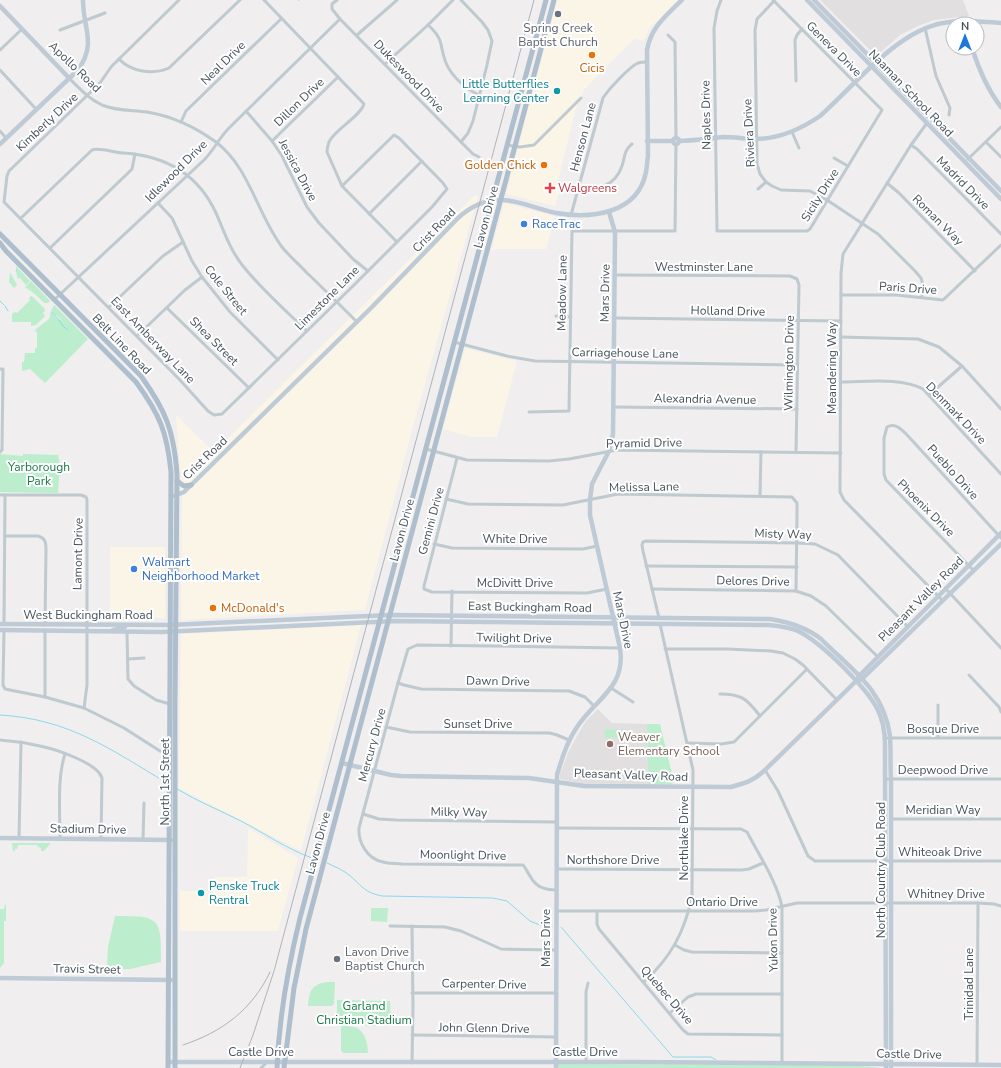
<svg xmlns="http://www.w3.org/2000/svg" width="1001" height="1068" font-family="'Nunito Sans',sans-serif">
  <rect width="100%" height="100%" fill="#f0eeee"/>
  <g fill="#fbf5e7">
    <path d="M557 0H677L663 17 651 26 643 41 636 39 632 41 584 90 576 108 558 181 561 186 555 206 506 194Z"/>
    <path d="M475 195 478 196 414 423 365 610 181 620 182 497 176 415 214 452Z"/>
    <path d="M504 203 555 216 546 249H497L491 251Z"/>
    <path d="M465 348 517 361 497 437H471L443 429Z"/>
    <path d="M110 547H165V618L110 617Z"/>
    <path d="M361 625 301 851 179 788 181 634Z"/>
    <path d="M248 828 298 858 278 931H180V891H214V877H247Z"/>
  </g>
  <g fill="#e1dfe0">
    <path d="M820 0H963L969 16 934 20 918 26 900 35 876 56Z"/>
    <path d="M598 709 612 723 647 724 648 785 583 784 560 779V774L568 753 577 736 586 721Z"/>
  </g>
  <g fill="#bceecd">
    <path d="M16 266 30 281 26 285 20 278 18 279 16 272 18 271H16Z"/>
    <path d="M10 272 17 285 14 288 9 282Z"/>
    <path d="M31 281 50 301 48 303H44L35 294 25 287Z"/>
    <path d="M31 296 33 297 44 308 45 311 43 313 45 316 36 325 31 326V322H12V314L15 312 17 313 30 300 29 298Z"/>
    <path d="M54 305 88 339 45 383 30 369 22 371V362H24L25 353H35V348H37V332H35L36 329 49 319 51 312 59 320 61 319 51 311Z"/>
    <path d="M0 454 23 456V454L58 455 60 465 58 493 0 492Z"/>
    <path d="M647 724H660L674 782 672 784 648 785Z"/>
    <path d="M605 729 627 730V737L605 738Z"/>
    <path d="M12 843H50V844L44 851H41V848L38 847 37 845H18L17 849H15V851H13Z"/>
    <path d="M5 904 6 905V921H4V963L0 968V909H4Z"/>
    <path d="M371 908H388L387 922 371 921Z"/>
    <path d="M115 916C160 916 161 917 161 962L130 969H112L107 964 108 947Z"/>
    <path d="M328 982H335L334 1004 332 1006H308C309 990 312 984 328 982Z"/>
    <path d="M337 1000 390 1001 391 1026 341 1025C345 1026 350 1026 354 1027 365 1030 368 1043 368 1053H343L341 1050V1025H337Z"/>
    <path d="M558 1064 848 1065 881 1068H558Z"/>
  </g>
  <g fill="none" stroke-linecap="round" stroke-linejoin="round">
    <g stroke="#8adaeb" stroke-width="1">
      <path d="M298 0H299"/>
      <path d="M16 271H17"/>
      <path d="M0 301 4 305"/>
      <path d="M5 306 8 311"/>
      <path d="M51 312C61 318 59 325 68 330"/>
      <path d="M0 715C69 719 110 749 167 783"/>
      <path d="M177 789C197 801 219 810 241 821 264 833 287 849 312 858"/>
      <path d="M327 863C333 866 339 868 345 872 360 882 361 892 382 896L493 898 507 901 530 921 540 925 552 926"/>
      <path d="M561 927 673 1057H711L716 1060"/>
    </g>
    <g stroke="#bec9d0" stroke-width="3">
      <path d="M179 0 119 59 111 67 100 83 9 171 7 176 4 202 179 379 208 411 214 415 222 414 353 286 432 207 447 189 443 183 399 138 394 135 342 186"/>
      <path d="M264 0 364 104C360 117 334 130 329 142 328 145 327 149 327 152L342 186 397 242"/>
      <path d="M337 0 332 4V9L340 19 461 142 473 154 479 157"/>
      <path d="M461 0 482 22 488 30 492 41 487 65 473 121 468 133 461 142"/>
      <path d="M721 0 717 11 714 28 717 231H807L810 229 882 110 773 0"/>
      <path d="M774 1 757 19 755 30 757 164 760 174 766 182 772 186 781 190 810 191 827 200 878 234 915 271 921 278 923 285 922 297"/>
      <path d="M428 25C445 40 439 46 446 63 452 77 466 89 479 95"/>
      <path d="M925 28 936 76 950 108 949 115"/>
      <path d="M60 30 105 13"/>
      <path d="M357 35 397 0"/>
      <path d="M668 35 675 42 676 138"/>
      <path d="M0 50 22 29"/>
      <path d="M119 59C131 72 153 75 169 68L240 0"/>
      <path d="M385 64 428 25 453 0"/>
      <path d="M0 70 36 109"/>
      <path d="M69 78C79 88 89 99 102 105 117 111 131 110 147 112 172 116 195 127 216 142 250 168 257 214 282 247 289 256 299 264 307 273 324 289 340 305 357 322"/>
      <path d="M796 81 795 40 797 35 802 29"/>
      <path d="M246 111 272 141 282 156 307 207 319 223 353 259 368 271"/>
      <path d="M181 122 186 111 281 19"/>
      <path d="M927 123 911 145 843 254 841 273 840 492 844 500 943 601"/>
      <path d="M0 131 6 138"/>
      <path d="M792 132 799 148"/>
      <path d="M272 141 338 77"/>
      <path d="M986 142 1001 157"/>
      <path d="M507 145 520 147 534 145 581 98"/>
      <path d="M911 145 917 149 1001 234"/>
      <path d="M834 158 848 166"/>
      <path d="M968 159 1001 127"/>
      <path d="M887 183 899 193 975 271"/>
      <path d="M579 187C598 191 615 186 622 166 625 157 624 150 632 144"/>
      <path d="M758 189 766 182"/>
      <path d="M158 203 172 218 192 261 202 277 230 312 278 360"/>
      <path d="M369 214 422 161"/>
      <path d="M571 215 603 98C608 90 629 67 638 63 641 62 644 62 647 62"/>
      <path d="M21 218 92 150C100 147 115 153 124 153 166 156 198 174 216 213 224 231 230 250 243 266 262 290 285 310 307 331"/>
      <path d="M50 248 127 174 132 169 135 154"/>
      <path d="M615 275 790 276 797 279 799 285 796 452"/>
      <path d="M841 295H896L943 300 1001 245"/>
      <path d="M55 299 204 160C214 150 219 138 229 128L340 19"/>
      <path d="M109 307 163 256 183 242"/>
      <path d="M167 308 249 388"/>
      <path d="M556 316 571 317"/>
      <path d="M615 318 841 321"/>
      <path d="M137 336 185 290 202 277"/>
      <path d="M841 337 918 339 939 347 962 366 1001 409"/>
      <path d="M454 342 507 356 535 361 797 365"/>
      <path d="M0 369H3L2 450 0 452"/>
      <path d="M841 382C866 382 901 377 923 389L1001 474"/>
      <path d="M929 395 962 366"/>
      <path d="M614 407 797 409"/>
      <path d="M529 412 569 411 572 231H675L676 144"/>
      <path d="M426 449 467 460 549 461 569 459 617 450 841 453"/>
      <path d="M457 458 424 586V589L432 592 587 593 607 589"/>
      <path d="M0 495H81L86 497 87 500V685L84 708"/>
      <path d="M760 496 761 452"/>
      <path d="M446 499 468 504 563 505 618 494 792 497 797 503V513L796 591"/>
      <path d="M5 536H38C45 538 46 542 46 549L45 625"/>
      <path d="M434 544 452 548 583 549 597 546"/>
      <path d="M646 566 797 567"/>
      <path d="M974 571 886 480 884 474V438L887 427C896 422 903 431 909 437L1001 538"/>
      <path d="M945 588 1001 648"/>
      <path d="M652 589 796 591 811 596 826 606 878 657"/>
      <path d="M659 618 643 551 642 545 643 542 646 541 797 543 815 544 838 555 908 627"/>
      <path d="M4 624 5 495"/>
      <path d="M4 630 3 685 5 689 45 697 84 708 124 728 160 751 169 753"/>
      <path d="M45 630V697"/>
      <path d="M127 633 128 679 134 686 156 700 170 704"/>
      <path d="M451 646 452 591"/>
      <path d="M665 649H727L771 651 783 653 795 659 803 665 837 700"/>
      <path d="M128 659 144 658"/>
      <path d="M969 675 999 707 1001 712"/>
      <path d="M398 683 404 685 421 689 569 691 585 697 594 706"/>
      <path d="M611 688 633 702"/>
      <path d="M720 694C742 694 747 699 760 716"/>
      <path d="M938 705V737"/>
      <path d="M386 727 410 732 550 733 557 735 569 740"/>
      <path d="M888 738H1001"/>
      <path d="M0 740C14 741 27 743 40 746 55 749 98 763 102 778L101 839"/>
      <path d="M688 743 721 744 734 742 807 669"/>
      <path d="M765 770 778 791 808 856 815 861H1001"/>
      <path d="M886 779H1001"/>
      <path d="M363 814 379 819 396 820 557 822"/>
      <path d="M891 819H1001"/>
      <path d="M557 828 741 829 747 832C758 853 778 884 782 907V1063"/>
      <path d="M19 838 21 742"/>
      <path d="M60 839C60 813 57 778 65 754"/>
      <path d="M143 840 144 803"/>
      <path d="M557 869 742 870 749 869 763 863"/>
      <path d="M557 890C544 890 536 887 530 876 527 872 526 868 523 865L402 864C396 863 389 864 383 862 367 859 358 842 359 828L398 683 408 649 417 645 620 648"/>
      <path d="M557 911H755L766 910 797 903H978L994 904 1001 906"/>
      <path d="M597 911V924L599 929 683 1030 688 1034 782 1035"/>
      <path d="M390 926 445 927 461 931 501 949 556 950"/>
      <path d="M675 945 684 950 692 952 782 953"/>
      <path d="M644 982C671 957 684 933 692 897L693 770 660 624"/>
      <path d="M412 993H556"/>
      <path d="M670 1013 688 997 696 994H782"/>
      <path d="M412 1035 556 1037"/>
      <path d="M586 1062V992L588 983"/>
      <path d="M412 1063 413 1008 412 926"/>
      <path d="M977 1065 978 903"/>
      <path d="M261 1068 267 1062"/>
    </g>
    <g stroke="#becad5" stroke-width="4.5">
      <path d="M807 0 1001 199"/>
      <path d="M814 0 1001 191"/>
      <path d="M0 6 69 78"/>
      <path d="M972 48C979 70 987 89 1001 107"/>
      <circle cx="676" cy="141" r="3"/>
      <path d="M647 141H673"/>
      <path d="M679 141C694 141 709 138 724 137 735 137 745 139 755 139 779 139 801 129 820 116 855 85 897 31 943 23 962 19 981 22 1001 23"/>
      <path d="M0 144 78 70C97 43 83 29 83 0"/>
      <path d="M174 496 184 492 372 307 458 218C470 207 484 200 500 200 516 199 539 210 556 213 591 219 638 214 646 172 647 167 647 162 648 156L647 50C651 27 666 16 682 0"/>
      <path d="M0 624 170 625 390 615 770 619C789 622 806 627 821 639 852 670 884 690 890 736 891 750 890 765 891 779V1068"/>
      <path d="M0 630 161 632 395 621 769 625C779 626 789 627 798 631 821 642 872 692 880 715 886 730 885 745 885 760L886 1068"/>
      <path d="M113 630 124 628 126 625"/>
      <path d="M860 680 862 679 1001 544"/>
      <path d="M342 763 391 775 401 776 529 778 584 786 731 787C746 783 753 781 765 770L849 688 856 681 859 676 1001 533"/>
      <path d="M0 838 171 840"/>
      <path d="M0 978 171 980"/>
      <path d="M168 1062H634L1001 1065"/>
      <path d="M556 1068 557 775C562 758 567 742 577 727 596 698 626 688 620 648L590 515V500L592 484 609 451 613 434 615 238V232L609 212"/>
    </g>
    <g stroke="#aebecd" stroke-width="5">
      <path d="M0 234 141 376C166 411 174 431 177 474L175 704V1068"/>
      <path d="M0 243 6 251 136 382C160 415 167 432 171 472L168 1068"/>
      <path d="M177 481 184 486 191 485"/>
      <path d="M277 1068C279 1018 288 967 300 918L546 0"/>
      <path d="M284 1068 294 988 306 929 554 0"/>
    </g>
    <g stroke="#b0b3b8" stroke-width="1">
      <path d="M183 1045C222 1032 252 1010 270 972"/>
      <path d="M240 1068 253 1035 274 971 534 0"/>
    </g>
  </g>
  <g fill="#6b7280" stroke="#fff" stroke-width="1.5">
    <circle cx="558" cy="14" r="4"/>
    <circle cx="337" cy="959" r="4"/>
  </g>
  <g fill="#e8710a" stroke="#fff" stroke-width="1.5">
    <circle cx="592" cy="55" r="4"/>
    <circle cx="544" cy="165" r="4"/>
    <circle cx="213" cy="608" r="4"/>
  </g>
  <g fill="#0f9aa8" stroke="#fff" stroke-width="1.5">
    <circle cx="557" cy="91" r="4"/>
    <circle cx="201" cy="893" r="4"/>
  </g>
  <path fill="#e0444e" stroke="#fff" stroke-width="1.5" d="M548 182h4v4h4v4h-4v4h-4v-4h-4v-4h4z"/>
  <g fill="#3f7fe0" stroke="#fff" stroke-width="1.5">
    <circle cx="524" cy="224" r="4"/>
    <circle cx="134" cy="569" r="4"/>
  </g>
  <circle fill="#8d6e63" stroke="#fff" stroke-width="1.5" cx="610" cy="744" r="4"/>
  <g text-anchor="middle" stroke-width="4" stroke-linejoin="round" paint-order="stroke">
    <g font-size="12" fill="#5b616d" stroke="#fff">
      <text x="558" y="32">Spring Creek<tspan x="558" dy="14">Baptist Church</tspan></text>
      <text x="345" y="956" text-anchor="start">Lavon Drive<tspan x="345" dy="14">Baptist Church</tspan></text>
    </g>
    <g font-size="12" fill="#46525b" stroke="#fff">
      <text transform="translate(834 49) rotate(45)" y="4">Geneva Drive</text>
      <text transform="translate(223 63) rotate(-44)" y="4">Neal Drive</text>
      <text transform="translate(75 67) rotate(44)" y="4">Apollo Road</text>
      <text transform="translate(409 76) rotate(46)" y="4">Dukeswood Drive</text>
      <text transform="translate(911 93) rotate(46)" y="4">Naaman School Road</text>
      <text transform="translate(299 102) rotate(-44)" y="4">Dillon Drive</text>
      <text transform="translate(706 115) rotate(-91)" y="4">Naples Drive</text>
      <text transform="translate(47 122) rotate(-43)" y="4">Kimberly Drive</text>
      <text transform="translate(749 133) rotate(-93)" y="4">Riviera Drive</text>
      <text transform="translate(583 137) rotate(-75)" y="4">Henson Lane</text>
      <text transform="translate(298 170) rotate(62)" y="4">Jessica Drive</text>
      <text transform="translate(176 171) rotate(-45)" y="4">Idlewood Drive</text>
      <text transform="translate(963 183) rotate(45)" y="4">Madrid Drive</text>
      <text transform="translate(820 195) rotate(-58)" y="4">Sicily Drive</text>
      <text transform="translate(486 217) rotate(-75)" y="4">Lavon Drive</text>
      <text transform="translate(938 220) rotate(45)" y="4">Roman Way</text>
      <text transform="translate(434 230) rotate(-46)" y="4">Crist Road</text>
      <text x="704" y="271">Westminster Lane</text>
      <text transform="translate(908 288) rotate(4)" y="4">Paris Drive</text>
      <text transform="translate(226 290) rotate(51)" y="4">Cole Street</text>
      <text transform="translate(562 293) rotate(-89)" y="4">Meadow Lane</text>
      <text transform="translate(605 293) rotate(-89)" y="4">Mars Drive</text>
      <text transform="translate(327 298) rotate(-45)" y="4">Limestone Lane</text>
      <text transform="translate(728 311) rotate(1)" y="4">Holland Drive</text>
      <text transform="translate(153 340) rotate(46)" y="4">East Amberway Lane</text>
      <text transform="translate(214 341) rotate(45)" y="4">Shea Street</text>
      <text transform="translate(122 344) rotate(46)" y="4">Belt Line Road</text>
      <text transform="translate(625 353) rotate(1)" y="4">Carriagehouse Lane</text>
      <text transform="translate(789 363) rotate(-89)" y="4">Wilmington Drive</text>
      <text transform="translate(832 368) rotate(-90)" y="4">Meandering Way</text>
      <text transform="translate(705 399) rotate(1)" y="4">Alexandria Avenue</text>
      <text transform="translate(956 413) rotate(46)" y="4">Denmark Drive</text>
      <text transform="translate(644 443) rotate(-1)" y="4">Pyramid Drive</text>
      <text transform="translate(205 458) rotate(-44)" y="4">Crist Road</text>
      <text transform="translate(953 472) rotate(48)" y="4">Pueblo Drive</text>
      <text transform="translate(644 487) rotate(-1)" y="4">Melissa Lane</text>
      <text transform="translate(926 508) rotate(45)" y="4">Phoenix Drive</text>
      <text transform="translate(431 521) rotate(-75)" y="4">Gemini Drive</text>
      <text transform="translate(402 530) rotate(-75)" y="4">Lavon Drive</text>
      <text transform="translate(783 534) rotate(2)" y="4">Misty Way</text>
      <text x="515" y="543">White Drive</text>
      <text transform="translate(78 554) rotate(-89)" y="4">Lamont Drive</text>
      <text transform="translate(753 581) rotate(1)" y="4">Delores Drive</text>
      <text x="515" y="587">McDivitt Drive</text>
      <text transform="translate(921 599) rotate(-45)" y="4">Pleasant Valley Road</text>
      <text transform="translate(530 607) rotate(1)" y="4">East Buckingham Road</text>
      <text x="88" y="619">West Buckingham Road</text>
      <text transform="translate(623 620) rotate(78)" y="4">Mars Drive</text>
      <text transform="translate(514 638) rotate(1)" y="4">Twilight Drive</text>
      <text transform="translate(498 681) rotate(1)" y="4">Dawn Drive</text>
      <text x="478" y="728">Sunset Drive</text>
      <text x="943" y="733">Bosque Drive</text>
      <text transform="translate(372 745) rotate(-75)" y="4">Mercury Drive</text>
      <text x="943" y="774">Deepwood Drive</text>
      <text transform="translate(631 775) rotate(2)" y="4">Pleasant Valley Road</text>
      <text transform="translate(165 782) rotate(-90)" y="4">North 1st Street</text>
      <text x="943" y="814">Meridian Way</text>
      <text transform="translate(459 812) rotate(1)" y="4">Milky Way</text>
      <text transform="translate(88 829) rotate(1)" y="4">Stadium Drive</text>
      <text transform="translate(684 838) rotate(-90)" y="4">Northlake Drive</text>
      <text transform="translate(318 843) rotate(-75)" y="4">Lavon Drive</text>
      <text x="940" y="856">Whiteoak Drive</text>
      <text transform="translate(463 855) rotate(1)" y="4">Moonlight Drive</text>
      <text x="613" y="864">Northshore Drive</text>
      <text transform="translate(881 870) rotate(-90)" y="4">North Country Club Road</text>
      <text x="946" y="898">Whitney Drive</text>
      <text x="722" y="906">Ontario Drive</text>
      <text transform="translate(546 938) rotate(-90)" y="4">Mars Drive</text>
      <text transform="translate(773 940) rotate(-91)" y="4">Yukon Drive</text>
      <text transform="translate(87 969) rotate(1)" y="4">Travis Street</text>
      <text transform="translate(484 984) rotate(1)" y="4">Carpenter Drive</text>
      <text transform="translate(969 984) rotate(-90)" y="4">Trinidad Lane</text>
      <text transform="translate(667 995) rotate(49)" y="4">Quebec Drive</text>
      <text transform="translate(484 1028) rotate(1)" y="4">John Glenn Drive</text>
      <text x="261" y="1056">Castle Drive</text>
      <text x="585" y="1056">Castle Drive</text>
      <text transform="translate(909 1054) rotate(1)" y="4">Castle Drive</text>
    </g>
    <g font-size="12" fill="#c56008" stroke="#fff">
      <text x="592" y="72">Cicis</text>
      <text x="536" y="169" text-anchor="end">Golden Chick</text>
      <text x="221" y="612" text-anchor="start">McDonald's</text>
    </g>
    <g font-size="12" fill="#0d838f" stroke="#fff" text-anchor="end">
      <text x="549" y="88">Little Butterflies<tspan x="549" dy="14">Learning Center</tspan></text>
      <text x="209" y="890" text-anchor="start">Penske Truck<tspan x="209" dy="14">Rentral</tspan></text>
    </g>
    <g font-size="12" fill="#be3a42" stroke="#fff" text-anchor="start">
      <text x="558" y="192">Walgreens</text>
    </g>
    <g font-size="12" fill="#366cbe" stroke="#fff" text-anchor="start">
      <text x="532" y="228">RaceTrac</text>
      <text x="142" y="566">Walmart<tspan x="142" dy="14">Neighborhood Market</tspan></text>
    </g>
    <g font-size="12" fill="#187b46" stroke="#fff">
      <text x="39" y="471">Yarborough<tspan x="39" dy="14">Park</tspan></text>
      <text x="364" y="1010">Garland<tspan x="364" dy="14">Christian Stadium</tspan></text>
    </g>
    <g font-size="12" fill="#785e54" stroke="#fff" text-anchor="start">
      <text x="618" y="741">Weaver<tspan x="618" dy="14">Elementary School</tspan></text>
    </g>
  </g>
  <g transform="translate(965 36)"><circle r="19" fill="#ffffff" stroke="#b5babd"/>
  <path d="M0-3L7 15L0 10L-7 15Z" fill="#1b77dd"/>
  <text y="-6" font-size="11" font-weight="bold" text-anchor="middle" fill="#46525b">N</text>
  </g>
</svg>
